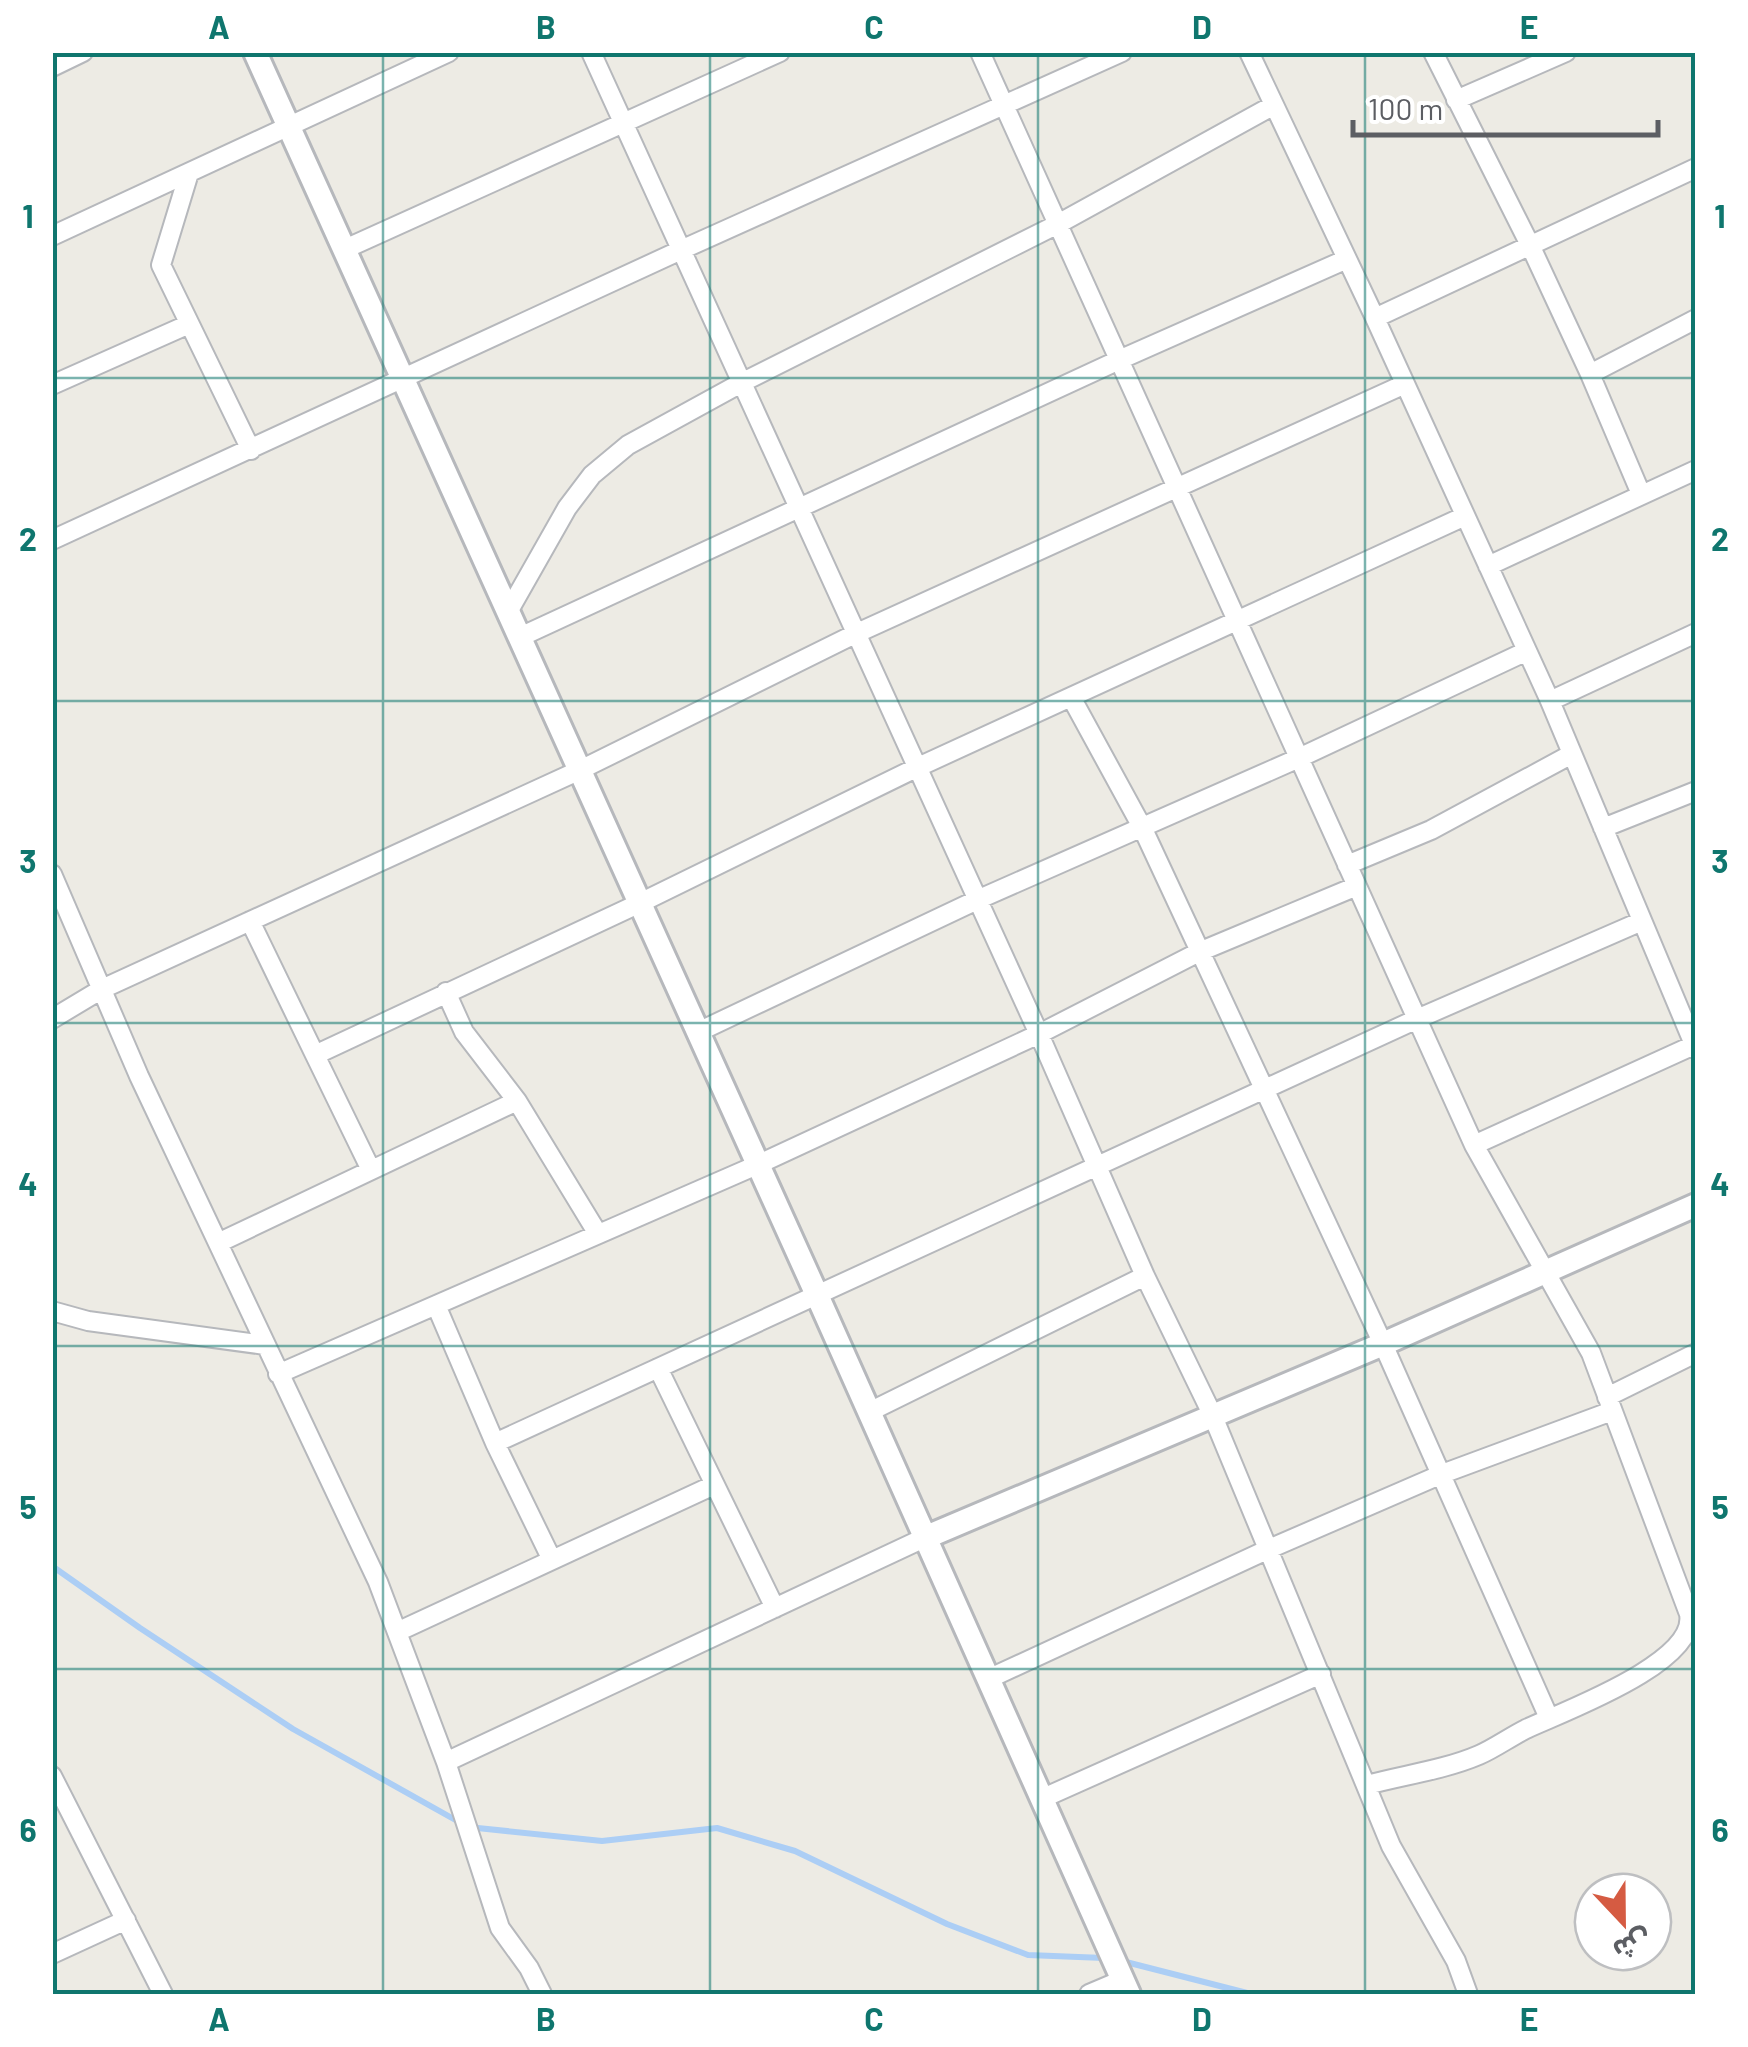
<svg xmlns="http://www.w3.org/2000/svg" width="1748" height="2047" viewBox="0 0 1748 2047" font-family="Barlow,'Noto Sans Arabic',sans-serif">
<rect width="100%" height="100%" fill="#edebe4"/>
<g fill="none" stroke-linecap="round" stroke-linejoin="round">
<path stroke="#accef5" stroke-width="6" d="M52,1566L140,1628L293,1729L468,1827L602,1841L717,1828L795,1851L947,1924L1028,1955L1104,1958
M1122,1961L1251,1994
M1691,1994L1696,1990"/>
<defs>
<path id="minor" d="M591,52L1039,1034L1145,1276L1212,1414L1391,1846L1456,1961L1468,1994
M980,52L1474,1145L1591,1353L1689,1614C1698,1663 1562,1712 1526,1729C1510,1737 1495,1748 1479,1755C1444,1770 1403,1775 1367,1785
M1249,52L1375,318L1550,701L1696,1049
M1433,52L1530,245L1590,374L1641,494
M52,67L83,52
M1456,100L1566,52
M189,173L161,265L251,450
M52,236L449,52
M345,249L780,52
M1375,318L1696,168
M1590,374L1696,319
M52,385L187,325
M52,540L681,250L1122,52
M1488,566L1696,470
M508,612L567,508L592,475L628,445L741,383L1058,224L1274,105
M520,637L1119,360L1347,259
M1071,697L1142,827L1383,1344L1549,1718
M1550,701L1696,633
M1603,828L1696,791
M1347,865L1431,830L1572,754
M52,874L139,1076L378,1582L446,1762L500,1928L529,1968L542,1994
M250,921L315,1055L640,903L916,768L1465,516
M446,992L464,1032L517,1101L598,1234
M52,1019L102,989L580,770L855,634L1405,384
M698,1032L977,900L1299,758L1527,651
M315,1055L371,1170
M1474,1145L1694,1045
M218,1243L517,1101
M436,1305L495,1443L552,1560
M52,1311L88,1321L265,1345
M658,1368L775,1608
M278,1374L757,1165L1039,1034L1199,952L1357,886
M1607,1397L1696,1353
M869,1412L1145,1276
M495,1443L1417,1019L1642,921
M397,1632L714,1485
M988,1679L1269,1549L1442,1474L1612,1411
M446,1762L924,1538
M52,1776L163,1994
M1041,1799L1321,1674
M52,1954L126,1920
M1089,1994L1122,1980"/>
<path id="tertiary" d="M255,52L817,1295L1129,1994
M924,1538L1383,1344L1696,1205"/>
</defs>
<use href="#minor" stroke="#b6b8bc" stroke-width="22"/>
<use href="#tertiary" stroke="#b6b8bc" stroke-width="28"/>
<use href="#minor" stroke="#fff" stroke-width="18"/>
<use href="#tertiary" stroke="#fff" stroke-width="22"/>
</g>
<path fill="none" stroke="#0f766e" stroke-width="2.5" stroke-opacity="0.55" d="M383,52V1994M710,52V1994M1038,52V1994M1365,52V1994M52,378H1696M52,701H1696M52,1023H1696M52,1346H1696M52,1669H1696"/>
<rect width="1748" height="2047" fill="none" stroke="#ffffff" stroke-width="110"/>
<g transform="translate(1623 1922) rotate(158)"><circle r="48" fill="#ffffff" stroke="#bebfc1" stroke-width="2.5"/>
<path d="M0-8L18 38L0 25L-18 38Z" fill="#d55b42"/>
<text y="-15" font-size="28" font-weight="bold" text-anchor="middle" fill="#5c5e63">ش</text>
</g>
<path d="M1353 120v15h305v-15" fill="none" stroke="#5c5e63" stroke-width="5"/>
<text x="1368" y="120" font-size="30" fill="#5c5e63" stroke="#ffffff" stroke-width="8" paint-order="stroke">100 m</text>
<rect x="55" y="55" width="1638" height="1937" fill="none" stroke="#0f766e" stroke-width="4"/>
<g font-size="32" text-anchor="middle" font-weight="bold" fill="#0f766e">
<text x="219" y="39">A</text>
<text x="546" y="39">B</text>
<text x="874" y="39">C</text>
<text x="1202" y="39">D</text>
<text x="1529" y="39">E</text>
<text x="28" y="228">1</text>
<text x="1720" y="228">1</text>
<text x="28" y="551">2</text>
<text x="1720" y="551">2</text>
<text x="28" y="873">3</text>
<text x="1720" y="873">3</text>
<text x="28" y="1196">4</text>
<text x="1720" y="1196">4</text>
<text x="28" y="1519">5</text>
<text x="1720" y="1519">5</text>
<text x="28" y="1842">6</text>
<text x="1720" y="1842">6</text>
<text x="219" y="2031">A</text>
<text x="546" y="2031">B</text>
<text x="874" y="2031">C</text>
<text x="1202" y="2031">D</text>
<text x="1529" y="2031">E</text>
</g>
</svg>
